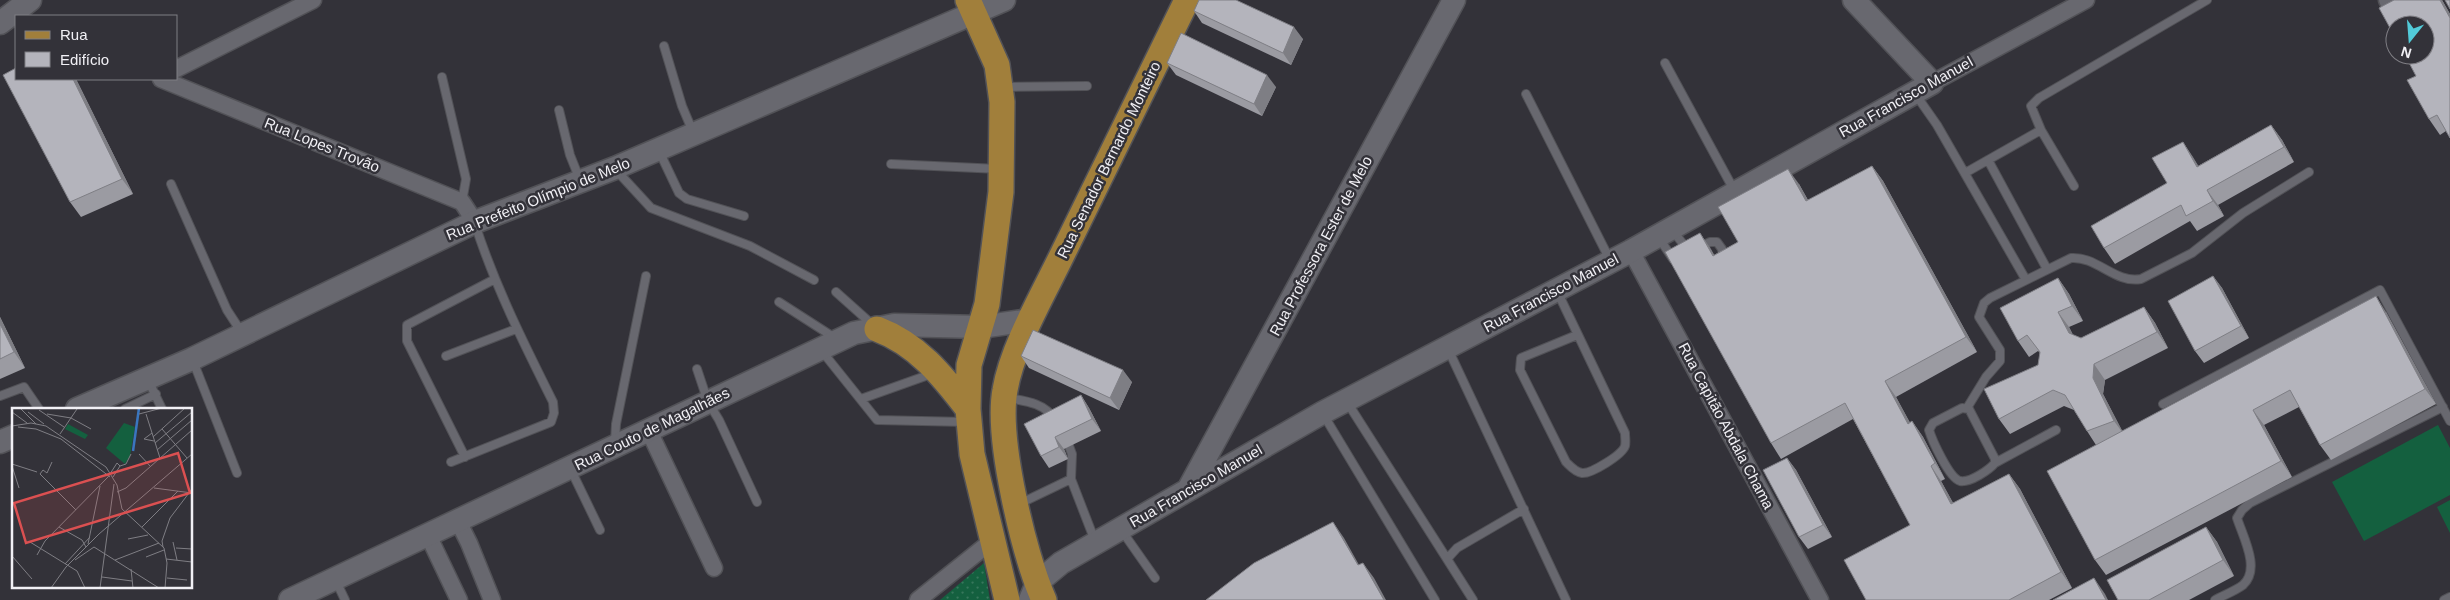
<svg xmlns="http://www.w3.org/2000/svg" width="2450" height="600" viewBox="0 0 2450 600" font-family="Arial,sans-serif">
<defs>
<pattern id="park-dots" width="8" height="8" patternUnits="userSpaceOnUse" patternTransform="scale(1.25)"><rect width="8" height="8" fill="#14603f"/><path d="M2 2h.1M6 6h.1" fill="none" stroke="#37775b" stroke-width="1.8" stroke-linecap="round"/></pattern>
</defs>
<rect width="100%" height="100%" fill="#333239"/>
<path fill="#14603f" d="M2438,425L2450,448V495L2364,541L2332,482Z
M2450,500V533L2437,507Z"/>
<path fill="url(#park-dots)" d="M984,563L990,600H940Z"/>
<g fill="none" stroke-linecap="round" stroke-linejoin="round">
<defs>
<path id="lane" d="M664,46L682,106L693,132
M1665,63L1734,190
M442,77L466,179L462,202
M1002,87L1087,86
M1526,94L1610,260
M1916,95L1937,125L2026,280
M559,110L570,155L580,180
M659,151L679,193L687,199L744,216
M1988,160L2047,269
M891,164L999,169
M616,170L651,208L750,246L814,280
M1965,173L2041,130
M171,184L227,310L242,333
M2074,186L2041,130L2031,106L2039,98L2207,0
M1672,230L1688,250
M1659,238L1673,259
M1698,248L1710,242H1717L1722,249L1723,258
M1557,291L1625,433C1625,437 1626,442 1625,446C1622,455 1591,474 1582,473C1575,472 1570,466 1566,462L1520,370L1521,358L1577,335
M836,292L874,326
M779,302L835,338
M1448,349L1566,600
M821,350L877,420L966,422
M446,356L516,329
M193,361L237,473
M697,369L708,402L719,420L757,502
M148,380L162,409
M0,396L24,387L39,409
M1008,398C1026,401 1045,403 1055,420
M861,399L934,373
M1347,402L1447,559
M2163,404L2380,290L2450,421
M1962,408L1969,409L1995,459V463C1989,470 1970,483 1960,481C1949,478 1932,440 1929,430L1933,423Z
M1967,408L1986,377L2000,361V350L1979,317L1984,303L1990,298L2071,258C2097,256 2115,284 2141,279L2192,253L2243,213L2309,172
M125,409L156,394
M1323,414L1435,600
M615,442L616,424L646,276
M465,457L407,341V325L495,279
M451,462L551,422L554,413L553,402C524,344 495,286 475,224
M1995,463L2056,430
M571,470L600,530
M1071,479L1095,541
M1019,504L1071,479L1072,454L1069,446
M1122,531L1155,578
M336,581L345,600
M1473,600L1447,559L1457,548L1524,509
M2215,600C2224,595 2235,591 2243,585C2261,569 2243,537 2237,518L2242,510L2250,503L2443,407
M2444,600L2450,597"/>
<path id="street" d="M2387,0L2388,2
M176,69L313,0
M161,79L462,202L475,222
M1932,83L2086,0
M1631,251L1820,600
M649,431L714,568
M458,521L469,543L492,600
M428,535L459,600
M918,600L993,540"/>
<path id="secondary" d="M0,23L30,0
M77,409L192,359L475,222L615,168L1004,0
M0,442L14,436
M1188,490L1454,0
M290,600L854,333L894,325L981,327L1030,320
M1030,600L1037,583L1061,563L1322,413L1631,251L1932,83L1854,0"/>
<path id="primary" d="M968,0L997,65L1002,102L1001,192L987,304L969,365L968,409L972,454L1007,600
M877,329C917,344 942,375 968,409
M1044,600C1024,555 996,438 1005,390C1012,347 1045,291 1064,251C1105,168 1146,84 1187,0"/>
</defs>
<use href="#lane" stroke="#525257" stroke-width="10"/>
<use href="#street" stroke="#525257" stroke-width="19"/>
<use href="#secondary" stroke="#525257" stroke-width="25"/>
<use href="#primary" stroke="#525257" stroke-width="28"/>
<use href="#lane" stroke="#68686f" stroke-width="8"/>
<use href="#street" stroke="#68686f" stroke-width="16"/>
<use href="#secondary" stroke="#68686f" stroke-width="22"/>
<use href="#primary" stroke="#a17f3b" stroke-width="25"/>
</g>
<path fill="#9b9ba2" d="M2394,0H2442L2450,14V138L2446,131L2440,135L2429,119Z
M1194,11L1303,39L1291,65L1202,23Z
M1167,63L1276,87L1262,116L1176,75Z
M76,79L133,194L81,217L70,202Z
M2271,125L2282,140L2294,162L2218,205L2224,216L2197,231L2190,221L2115,264L2104,248L2167,183L2183,142L2198,166Z
M1872,166L1883,181L1977,352L1896,397L1910,423L1912,421L1923,437L1945,479L1941,481L1953,503L2009,474L2020,489L2072,588L2049,600H1866L1910,525L1853,419L1781,459L1771,443L1700,233L1714,255L1738,242L1799,184L1808,200Z
M2213,276L2222,288L2249,338L2204,363L2195,351Z
M2058,278L2069,294L2083,321L2069,327L2073,335L2081,338L2144,307L2155,323L2168,348L2105,380L2103,394L2122,431L2386,312L2436,404L2331,460L2320,445L2299,407L2264,425L2292,477L2106,575L2095,560L2096,445L2087,431L2074,410L2064,406L2010,434L1999,419L2038,365L2040,353L2038,351L2029,357L2018,341Z
M0,317L25,368L0,379Z
M1021,356L1132,382L1119,410L1029,368Z
M1081,395L1089,408L1101,431L1064,449L1068,459L1049,468L1041,456Z
M1787,458L1796,470L1832,537L1808,549L1799,537Z
M2206,527L2217,542L2234,576L2189,600H2118Z"/>
<path fill="#7e7e84" d="M2440,0H2442L2450,14V18Z
M1294,27L1303,39L1291,65L1283,53Z
M1267,75L1276,87L1262,116L1254,104Z
M73,79H76L133,194L122,179Z
M2271,125L2282,140L2294,162L2284,147Z
M2183,142L2193,157L2208,182L2197,167Z
M1872,166L1883,181L1977,352L1966,337Z
M1788,169L1799,184L1817,217L1806,201Z
M2207,190L2218,205L2224,216L2213,201Z
M1700,233L1711,249L1723,271L1713,256Z
M2213,276L2222,288L2249,338L2241,326Z
M2058,278L2069,294L2083,321L2072,306Z
M2376,296L2386,312L2436,404L2425,389Z
M2144,307L2155,323L2168,348L2157,332Z
M2058,312L2069,327L2080,349L2069,333Z
M0,317L25,368L14,352L0,324Z
M2094,364L2105,380L2103,394L2125,436L2114,421L2093,378Z
M1123,370L1132,382L1119,410L1110,398Z
M1885,381L1896,397L1919,439L1908,424Z
M1081,395L1089,408L1101,431L1092,419Z
M2253,410L2264,425L2292,477L2281,461Z
M1912,421L1923,437L1945,479L1935,463Z
M1055,437L1064,449L1068,459L1059,447Z
M1787,458L1796,470L1832,537L1823,525Z
M1931,466L1941,481L1962,519L1951,504Z
M2009,474L2020,489L2072,588L2061,572Z
M1333,522L1344,538L1368,581L1358,565Z
M2206,527L2217,542L2234,576L2223,560Z
M1363,563L1374,578L1386,600H1384Z
M2094,578L2105,594L2108,600H2106Z"/>
<path fill="#b4b4bc" stroke="#7e7e84" d="M1199,0H1236L1294,27L1283,53L1194,11Z
M2394,0H2440L2450,18V138L2437,115L2429,119L2407,80L2416,76L2405,55H2425V25H2395V37L2379,8Z
M2445,0H2450V9Z
M1181,33L1267,75L1254,104L1167,63Z
M16,68V79H73L122,179L70,202L3,75Z
M2271,125L2284,147L2207,190L2213,201L2186,216L2181,205L2104,248L2091,226L2167,183L2152,158L2183,142L2197,167Z
M1872,166L1966,337L1885,381L1908,424L1912,421L1935,463L1931,466L1951,504L2009,474L2061,572L2009,600H1866L1844,560L1910,525L1845,403L1771,443L1665,252L1700,233L1713,256L1738,242L1718,207L1788,169L1806,201Z
M2213,276L2241,326L2195,351L2168,301Z
M2058,278L2072,306L2058,312L2069,333L2081,338L2144,307L2157,332L2094,364L2093,378L2114,421L2087,431L2065,395L2053,390L1999,419L1984,389L2038,365L2040,352L2027,335L2018,341L2000,308Z
M2376,296L2425,389L2320,445L2290,390L2253,410L2281,461L2095,560L2047,471Z
M0,324L14,352L0,359Z
M1033,330L1123,370L1110,398L1021,356Z
M1081,395L1092,419L1055,437L1059,447L1041,456L1024,424Z
M1787,458L1823,525L1799,537L1763,470Z
M1333,522L1358,565L1363,563L1384,600H1206L1254,563Z
M2206,527L2223,560L2149,600H2118L2107,580Z
M2094,578L2106,600H2053Z"/>
<g text-anchor="middle" stroke-width="5" stroke-linejoin="round" paint-order="stroke">
<g font-size="15" fill="#f1f0f5" stroke="#333239">
<text transform="translate(1906 97) rotate(-29)" y="5">Rua Francisco Manuel</text>
<text transform="translate(322 145) rotate(22)" y="5">Rua Lopes Trovão</text>
<text transform="translate(1109 160) rotate(-64)" y="5">Rua Senador Bernardo Monteiro</text>
<text transform="translate(538 199) rotate(-22)" y="5">Rua Prefeito Olímpio de Melo</text>
<text transform="translate(1321 246) rotate(-62)" y="5">Rua Professora Ester de Melo</text>
<text transform="translate(1551 293) rotate(-28)" y="5">Rua Francisco Manuel</text>
<text transform="translate(1726 426) rotate(62)" y="5">Rua Capitão Abdala Chama</text>
<text transform="translate(652 429) rotate(-26)" y="5">Rua Couto de Magalhães</text>
<text transform="translate(1196 486) rotate(-30)" y="5">Rua Francisco Manuel</text>
</g>
</g>
<g transform="translate(12 408)">
<rect width="180" height="180" fill="#333239"/>
<path d="M112,15L123,19L118,48L113,56L94,40Z" fill="#14603f"/>
<path d="M56,16L76,27L73,31L53,21Z" fill="#14603f"/>
<path fill="none" stroke="#3a76bf" stroke-width="2.5" d="M121,43L127,0"/>
<path fill="none" stroke="#7f7e84" stroke-width="1" d="M8,0L24,16M27,2L52,19M0,4L15,15M16,4L32,16M35,6L59,10L79,21M127,6L150,0M134,6L148,50M0,18L19,15L34,18L94,59L105,77L110,101L152,140L155,155L153,180M6,19L24,21L49,31L98,69M150,21L175,50M140,25L132,31L142,33M48,26L65,1M141,29L173,0M143,35L180,4M145,42L180,12M127,46L138,58M40,54L35,65L31,62L28,66L64,102M0,56L25,64M0,58L7,80M108,58L114,56L119,46M142,80L180,85M105,84L114,80L180,22M47,119L70,132L74,139M130,119L166,83M116,131L136,127M18,134L65,163L73,180M161,134L165,152M76,136L88,78M82,139L147,180M151,139L150,133L158,110L180,81M164,140L180,141M25,147L33,133L96,69L105,55L108,58L101,69M0,148L20,171M134,149L152,142M154,151L180,154M63,152L82,139M103,152L147,135M53,156L78,129M119,161L121,180M90,169L120,173M155,170L175,172M39,180L54,159L87,126L180,46M88,180L102,76"/>
<path fill="#db5051" fill-opacity="0.15" stroke="#db5051" stroke-width="2.5" d="M166,45L178,85L14,135L2,95Z"/>
<rect width="180" height="180" fill="none" stroke="#f1f0f5" stroke-width="2.5"/>
</g>
<rect x="15" y="15" width="162" height="65" fill="#333239" stroke="#7f7e84"/>
<rect x="25" y="31" width="25" height="8" fill="#a17f3b" stroke="#7f7e84"/>
<text x="60" y="40" font-size="15" fill="#f1f0f5">Rua</text>
<rect x="25" y="52" width="25" height="15" fill="#b4b4bc" stroke="#7f7e84"/>
<text x="60" y="65" font-size="15" fill="#f1f0f5">Edifício</text>
<g transform="translate(2410 40) rotate(197)"><circle r="24" fill="#333239" stroke="#7f7e84"/>
<path d="M0-4L9 19L0 12L-9 19Z" fill="#52cbd9"/>
<text y="-8" font-size="14" font-weight="bold" text-anchor="middle" fill="#f1f0f5">N</text>
</g>
</svg>
